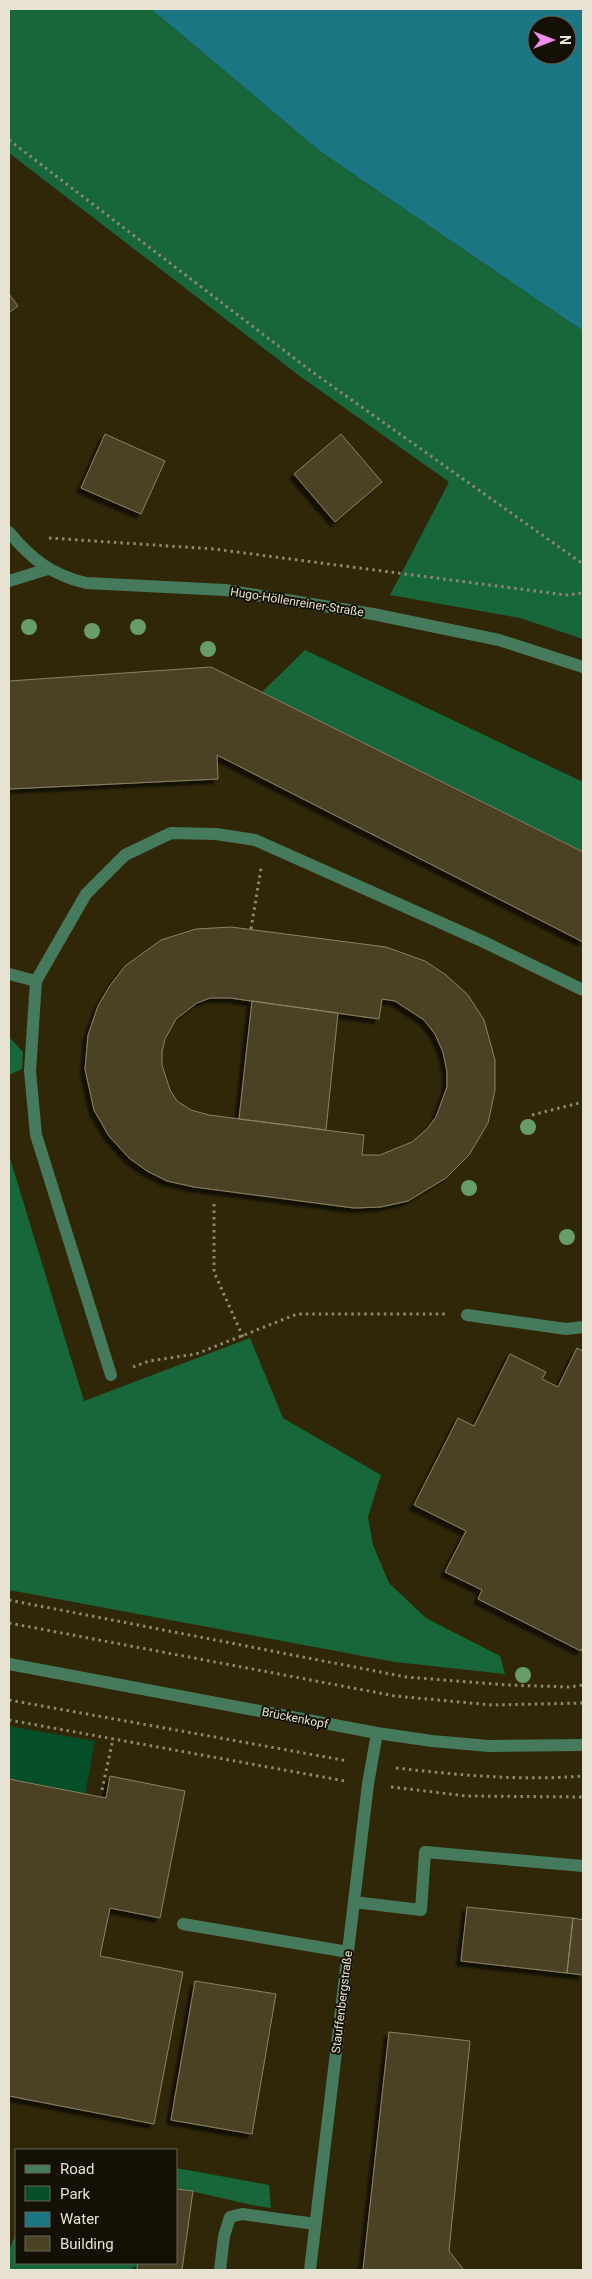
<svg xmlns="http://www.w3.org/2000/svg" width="592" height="2279" viewBox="0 0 592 2279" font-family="Roboto,sans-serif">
<defs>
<filter id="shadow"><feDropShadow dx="-4.5" dy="4.5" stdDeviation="1" flood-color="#0009"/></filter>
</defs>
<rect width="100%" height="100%" fill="#2f2708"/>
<path fill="#044e28" d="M9,1726L95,1741L85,1794L9,1779Z"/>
<path fill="#17673a" d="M9,9H151L321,152L583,331V639L520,618L390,595L449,482L301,377L9,153Z
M305,650L583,782V852L262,692Z
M9,1037L23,1052L22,1069L9,1075Z
M9,1155L84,1401L250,1338L283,1418L381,1475L368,1517L373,1545L389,1583L426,1618L500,1656L505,1674L395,1662L9,1590Z
M176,2168L269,2185L271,2208C239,2204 208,2193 176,2189Z
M16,2233V2263H138L137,2270H9V2250Z"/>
<path fill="#1b7684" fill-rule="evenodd" d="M151,9H583V331L321,152ZM537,25H567V55H537Z"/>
<path fill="#4b4325" stroke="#8a8261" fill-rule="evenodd" filter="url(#shadow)" d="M9,294L18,306L9,313Z
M105,434L165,461L141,514L81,488Z
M341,434L382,482L335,522L294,474Z
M211,667L583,852V942L217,755L218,779L9,789V681Z
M231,927L386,947L425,961L446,975L468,995L484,1020L495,1060V1090L488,1123L469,1155L446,1178L408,1201L381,1207L354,1208L194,1187L167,1181L147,1171L129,1158L109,1136L94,1110L85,1069L88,1035L98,1006L109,987L125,966L161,940L196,929ZM210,998H230L379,1019L382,999L395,1001L424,1020L435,1034L443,1052L447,1072V1087L436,1117L427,1129L412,1142L380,1155H362L364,1135L209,1115L191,1110L177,1101L170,1090L162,1065V1052L165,1039L176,1019L197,1003Z
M252,1001L338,1013L326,1130L239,1119Z
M577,1348L583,1351V1646L581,1651L478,1599L482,1590L445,1572L466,1531L414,1505L458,1418L474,1426L510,1354L546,1372L542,1379L558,1387Z
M110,1776L185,1791L160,1918L110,1908L100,1956L183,1972L154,2124L9,2096V1779L106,1798Z
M467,1907L573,1918L567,1973L461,1961Z
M573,1918L583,1920V1975L567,1973Z
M195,1981L276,1994L252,2134L171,2120Z
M389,2032L470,2041L449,2251L464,2270H363Z
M176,2189L193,2191L182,2270H137L138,2263H176Z"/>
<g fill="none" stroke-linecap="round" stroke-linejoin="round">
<path stroke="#8e8870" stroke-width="3" stroke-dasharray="2.5 4" stroke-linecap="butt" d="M9,140L311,371L583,564
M49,538L214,549L566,595L583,593
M251,929L261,868
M532,1115L583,1102
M214,1204V1272L243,1337
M133,1367L149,1361L196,1354L297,1314H445
M9,1600L406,1677L508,1685L569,1687L583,1685
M9,1623L395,1696L492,1705L583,1703
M9,1700L348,1761
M9,1720L345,1781
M396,1768C458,1775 520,1781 583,1776
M391,1787L467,1796L583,1797
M102,1790L113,1739"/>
<path stroke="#467a5c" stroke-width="12" d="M9,532C31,559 52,575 86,583L225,590L373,614L499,640L583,667
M9,581L48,569
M9,974L36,981L86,894L125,855L171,833L216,834L255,840L484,942L583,990
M36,981L30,1071L36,1135L111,1375
M467,1315L566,1329L583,1327
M9,1664L377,1733L432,1741L489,1746L583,1745
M354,1902L421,1910L425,1852L583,1866
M183,1924L348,1952
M220,2270L224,2236L230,2217L242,2214L315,2224
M310,2270L368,1784L377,1733"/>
</g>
<g fill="#689c69">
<circle cx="29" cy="627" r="8"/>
<circle cx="138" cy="627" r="8"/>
<circle cx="92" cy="631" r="8"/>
<circle cx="208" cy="649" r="8"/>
<circle cx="528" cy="1127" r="8"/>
<circle cx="469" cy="1188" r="8"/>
<circle cx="567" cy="1237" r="8"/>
<circle cx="523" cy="1675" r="8"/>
</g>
<g text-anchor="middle" stroke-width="4" stroke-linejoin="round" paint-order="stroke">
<g font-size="12" fill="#e7e2d1" stroke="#141005">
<text transform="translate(297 602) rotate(9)" y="4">Hugo-Höllenreiner-Straße</text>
<text transform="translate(295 1718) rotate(11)" y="4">Brückenkopf</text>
<text transform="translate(342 2002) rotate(-83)" y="4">Stauffenbergstraße</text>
</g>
</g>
<rect width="592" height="2279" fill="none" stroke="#e7e2d1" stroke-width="20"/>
<rect x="15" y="2149" width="162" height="115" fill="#141005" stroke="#686457"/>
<rect x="25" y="2165" width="25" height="8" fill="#467a5c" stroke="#686457"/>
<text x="60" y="2174" font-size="15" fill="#e7e2d1">Road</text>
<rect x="25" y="2186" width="25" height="15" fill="#044e28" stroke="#686457"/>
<text x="60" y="2199" font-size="15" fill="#e7e2d1">Park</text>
<rect x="25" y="2212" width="25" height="15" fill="#1b7684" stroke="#686457"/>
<text x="60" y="2224" font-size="15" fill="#e7e2d1">Water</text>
<rect x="25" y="2236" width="25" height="15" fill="#4b4325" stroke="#686457"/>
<text x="60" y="2249" font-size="15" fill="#e7e2d1">Building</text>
<g transform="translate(552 40) rotate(90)"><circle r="24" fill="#141005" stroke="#686457"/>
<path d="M0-4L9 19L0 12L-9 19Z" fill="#f38af2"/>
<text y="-8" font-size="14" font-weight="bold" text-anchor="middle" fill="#e7e2d1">N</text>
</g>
</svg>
